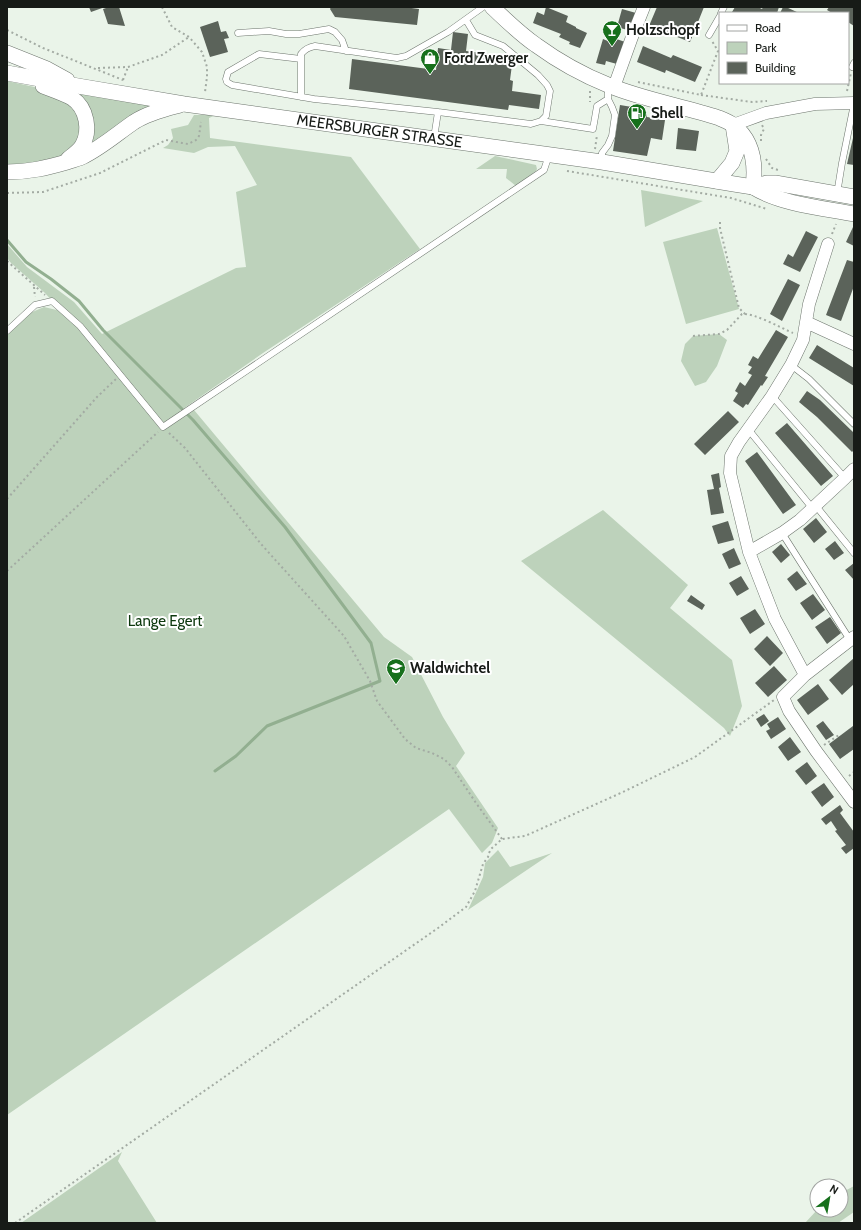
<svg xmlns="http://www.w3.org/2000/svg" width="861" height="1230" viewBox="0 0 861 1230" font-family="Cabin,sans-serif">
<rect width="100%" height="100%" fill="#eaf4e9"/>
<path fill="#bdd2bb" d="M7,81L39,88L75,108L81,118L80,140L67,157L7,169Z
M70,91L159,106L87,150Z
M194,115H216L209,118L210,138L351,157L420,249L263,353L180,411L194,410L384,637L412,657L443,717L465,753L456,766L498,828L492,843L482,853L449,809L7,1115V334L30,313L44,307L61,311L45,293L11,263L7,258V244L27,267L74,302L102,334L236,268L246,267L236,192L257,185L235,146L208,147L194,153L163,148L168,145L173,138L171,129L188,125Z
M495,156L536,165L537,169L536,171L516,186L506,178L507,169H476Z
M641,190L703,201L645,227Z
M717,228L739,309L686,324L663,242Z
M719,334L727,340L717,366L706,382L695,386L681,361L685,344L693,336Z
M603,510L688,585L670,608L732,660L742,706L730,736L724,728L521,561Z
M498,850L510,867L552,853L468,910L483,877L485,863Z
M122,1152L118,1161L157,1223H21Z
M854,1186V1212L838,1223H805L817,1210H841V1193Z"/>
<g fill="none" stroke-linecap="round" stroke-linejoin="round">
<path stroke="#92af90" stroke-width="3" d="M7,240L26,262L51,279L79,301L103,330L193,420L285,527L371,643L380,681L267,726L236,756L215,771"/>
</g>
<path fill="#5b635a" d="M89,7H105L91,12Z
M109,7H119L125,26L108,24L103,9Z
M331,7H404L419,9L417,25L335,17L330,9Z
M546,7L568,16L566,22L576,27V28L587,33L580,48L569,44L570,42L559,37L561,34L533,23L537,12L544,15Z
M657,7H704L690,42L649,26Z
M735,7H758L762,9L763,7H779L777,13H734L732,12Z
M783,7H786L799,13H780Z
M829,7H854V26L848,22V13H832L827,10Z
M622,9L636,13L631,31L617,27Z
M218,21L221,32L226,31L229,38L224,39L228,52L210,57L200,27Z
M453,32L468,34L466,51L513,57L510,80L513,81L512,91L541,95L539,109L509,105L508,110L349,89L352,59L436,70L438,48L451,50Z
M611,37L625,42L617,64L606,61L605,65L596,63L603,39L610,42Z
M643,46L671,58L673,55L702,67L695,82L666,70L665,73L637,62Z
M620,105L638,108L647,114V117L665,120L662,140L651,138L647,156L613,151Z
M678,128L699,131L696,151L676,149Z
M853,138H854V165L847,164Z
M853,227L854,228V246L846,242Z
M806,231L818,237L800,272L783,264L788,254L793,257Z
M847,260L854,262V286L841,321L826,315Z
M788,279L800,285L782,321L770,314Z
M776,330L788,337L765,376L768,377L762,386L761,385L748,405L746,404L743,408L733,401L738,393L735,391L740,382L745,386L752,375L748,373L752,367L748,365L753,356L758,359Z
M817,345L854,368V386L809,358Z
M807,391L820,400L854,433V450L852,452L817,417L799,402Z
M728,411L739,422L705,455L694,444Z
M787,423L833,476L821,486L775,433Z
M757,452L796,505L783,514L745,461Z
M719,473L721,487L719,488L724,513L711,515L707,490L714,489L711,475Z
M816,518L827,532L814,543L803,529Z
M728,521L734,540L718,544L712,526Z
M835,541L844,553L834,560L825,549Z
M781,544L790,555L781,563L772,552Z
M734,548L741,564L729,569L722,554Z
M854,563V580L845,570Z
M797,571L807,584L796,591L787,579Z
M741,576L749,589L737,596L729,583Z
M813,594L825,610L812,620L800,603Z
M691,595L705,605L702,610L687,601Z
M755,609L765,624L750,634L740,618Z
M830,617L841,633L827,644L815,627Z
M767,636L783,653L770,666L754,649Z
M854,658V684L842,695L829,680Z
M774,666L787,680L768,697L755,683Z
M818,684L829,699L808,715L797,700Z
M764,714L769,721L761,727L756,719Z
M778,717L786,729L771,739L766,731L770,729L767,724Z
M823,721L834,735L826,740L816,726Z
M853,726L854,728V749L840,759L829,744Z
M790,737L801,752L788,761L778,747Z
M807,762L817,776L806,785L795,771Z
M824,783L834,797L822,807L811,792Z
M840,805L843,810L840,813L854,832V848L846,854L841,848L846,845L835,831L837,830L831,821L826,825L821,819Z"/>
<g fill="none" stroke-linecap="round" stroke-linejoin="round">
<defs>
<path id="service" d="M721,13L724,7
M238,33L269,31L286,34H299L329,29L335,32L342,40L346,51
M709,35L720,16
M301,59L259,54L228,72L226,79L227,82L232,85L314,99L438,112L531,124L541,121L546,116L550,91L547,85L538,75L503,46L475,35L466,20
M852,67L854,63
M301,97V54C305,49 309,47 315,46L397,58L406,56L448,32L483,7
M541,121L593,129L597,106L608,99
M434,138L438,112
M602,162V153L608,145L612,136L615,115L612,107L608,99V86
M837,194L842,163L854,104
M7,331L35,305L52,301L80,326L163,427L544,170L549,155
M791,365L809,379L854,424
M772,396L845,478
M748,429L813,509
M816,506L854,553
M782,533L850,640"/>
<path id="minor" d="M614,87L632,37L644,7
M733,125L766,113L815,104L854,103
M806,322L854,344
M749,552L782,533L800,520L845,478L854,469
M854,637L805,675L783,697L789,711L816,751L854,802
M805,675L775,619L749,552L730,473L731,456L739,442L772,396L791,365L803,340L809,304L828,244"/>
<g id="tertiary">
<path d="M492,7C506,20 520,34 536,45C558,61 583,75 608,85C644,100 683,106 719,118C724,120 729,122 733,125C753,140 756,164 753,187"/>
<path d="M7,53L47,69L67,80"/>
<path id="s1" d="M7,73L78,86L184,104L602,162L734,184L753,187L767,183H775L854,197"/>
<path d="M43,86C51,89 65,94 72,98C87,108 91,131 82,146C78,152 73,155 68,159"/>
<path d="M7,172C29,172 46,168 67,162C72,160 79,159 84,156C102,147 118,133 134,122C148,113 165,109 180,105"/>
<path d="M717,181L732,163L737,151L733,125"/>
<path d="M753,187C780,204 822,208 854,214"/>
</g>
</defs>
<use href="#service" stroke="#6d756d" stroke-width="7"/>
<use href="#minor" stroke="#6d756d" stroke-width="13"/>
<use href="#tertiary" stroke="#6d756d" stroke-width="16"/>
<path stroke="#a3aba3" stroke-width="2" stroke-dasharray="2 3" stroke-linecap="butt" d="M162,7L172,27L189,37L202,52L207,67V77L205,92
M7,30L43,48L123,80
M98,68L128,67L162,55L189,37
M123,80L128,67
M638,82L701,95L718,51L712,41
M590,91V102
M847,91L851,73
M701,95L752,102L767,101
M761,141V135L764,129L762,125
M595,149L597,135
M766,159L772,168L778,170
M567,171L731,198L767,209
M7,193L43,192L100,173L166,140L182,143L188,144L196,140L199,136L201,122
M720,222V228L739,308L745,314
M832,234L836,224
M7,261L45,295
M34,287L35,297
M693,336L719,334L727,330L742,314C755,313 781,328 793,333
M169,433L185,448L261,544L344,636L370,681L377,701L405,739L416,748L432,753L444,759L452,767L476,803L502,839
M7,499L97,397L116,379
M7,571L158,432
M824,745L839,735
M849,776L854,772
M15,1223L438,928L466,907L475,891L483,864L488,857L489,853L491,849L502,839L525,836L623,792L695,757L774,700"/>
<use href="#service" stroke="#fff" stroke-width="6"/>
<use href="#minor" stroke="#fff" stroke-width="12"/>
<use href="#tertiary" stroke="#fff" stroke-width="15"/>
</g>
<defs>
<symbol id="bar-pin" viewBox="-11 -11 22 30"><path d="M0 17L-7.5 6A9.5 9.5 0 1 1 7.5 6Z" fill="#17701c" stroke="#fff"/><path d="M-6-5H6L.8 .8V4.5H3.5V6h-7V4.5H-.8V.8Z" fill="#fff"/></symbol>
<symbol id="shop-pin" viewBox="-11 -11 22 30"><path d="M0 17L-7.5 6A9.5 9.5 0 1 1 7.5 6Z" fill="#17701c" stroke="#fff"/><path d="M-5-2.5h2.3a2.7 3.5 0 0 1 5.4 0H5L5.5 6h-11ZM-1.5-2.5h3a1.5 2.3 0 0 0-3 0Z" fill="#fff"/></symbol>
<symbol id="fuel-pin" viewBox="-11 -11 22 30"><path d="M0 17L-7.5 6A9.5 9.5 0 1 1 7.5 6Z" fill="#17701c" stroke="#fff"/><path d="M-5.5-6h7V0h2V4h1.3V-2.5L3-4.5l.8-.8L6-3V5H2.5V1h-1V6h-7ZM-4.2-4.7v3.2H.2V-4.7Z" fill="#fff"/></symbol>
<symbol id="school-pin" viewBox="-11 -11 22 30"><path d="M0 17L-7.5 6A9.5 9.5 0 1 1 7.5 6Z" fill="#17701c" stroke="#fff"/><path d="M0-5L7-2L0 1L-7-2ZM-4 1L0 2.5L4 1V4Q0 6-4 4Z" fill="#fff"/></symbol>
</defs>
<g fill-rule="evenodd">
<use href="#bar-pin" x="601" y="19" width="22" height="30"/>
<use href="#shop-pin" x="419" y="47" width="22" height="30"/>
<use href="#fuel-pin" x="626" y="102" width="22" height="30"/>
<use href="#school-pin" x="385" y="657" width="22" height="30"/>
</g>
<g text-anchor="middle" stroke-width="4" stroke-linejoin="round" paint-order="stroke">
<g font-size="15" font-weight="bold" fill="#171b17" stroke="#fff" text-anchor="start">
<text x="626" y="35">Holzschopf</text>
<text x="444" y="63">Ford Zwerger</text>
<text x="651" y="118">Shell</text>
<text x="410" y="673">Waldwichtel</text>
</g>
<g font-size="15" fill="#171b17" stroke="#fff">
<text dy="5" stroke="none"><textPath href="#s1" startOffset="377">MEERSBURGER STRASSE</textPath></text>
</g>
<g font-size="15" fill="#0c380d" stroke="#fff">
<text x="165" y="626">Lange Egert</text>
</g>
</g>
<rect width="861" height="1230" fill="none" stroke="#171b17" stroke-width="16"/>
<rect x="719" y="12" width="130" height="72" fill="#ffffff" stroke="#a2a4a2"/>
<rect x="727" y="25" width="20" height="6" fill="#ffffff" stroke="#a2a4a2"/>
<text x="755" y="32" font-size="12" fill="#171b17">Road</text>
<rect x="727" y="42" width="20" height="12" fill="#bdd2bb" stroke="#a2a4a2"/>
<text x="755" y="52" font-size="12" fill="#171b17">Park</text>
<rect x="727" y="62" width="20" height="12" fill="#5b635a" stroke="#a2a4a2"/>
<text x="755" y="72" font-size="12" fill="#171b17">Building</text>
<g transform="translate(829 1198) rotate(31)"><circle r="19" fill="#ffffff" stroke="#a2a4a2"/>
<path d="M0-3L7 15L0 10L-7 15Z" fill="#17701c"/>
<text y="-6" font-size="11" font-weight="bold" text-anchor="middle" fill="#171b17">N</text>
</g>
</svg>
